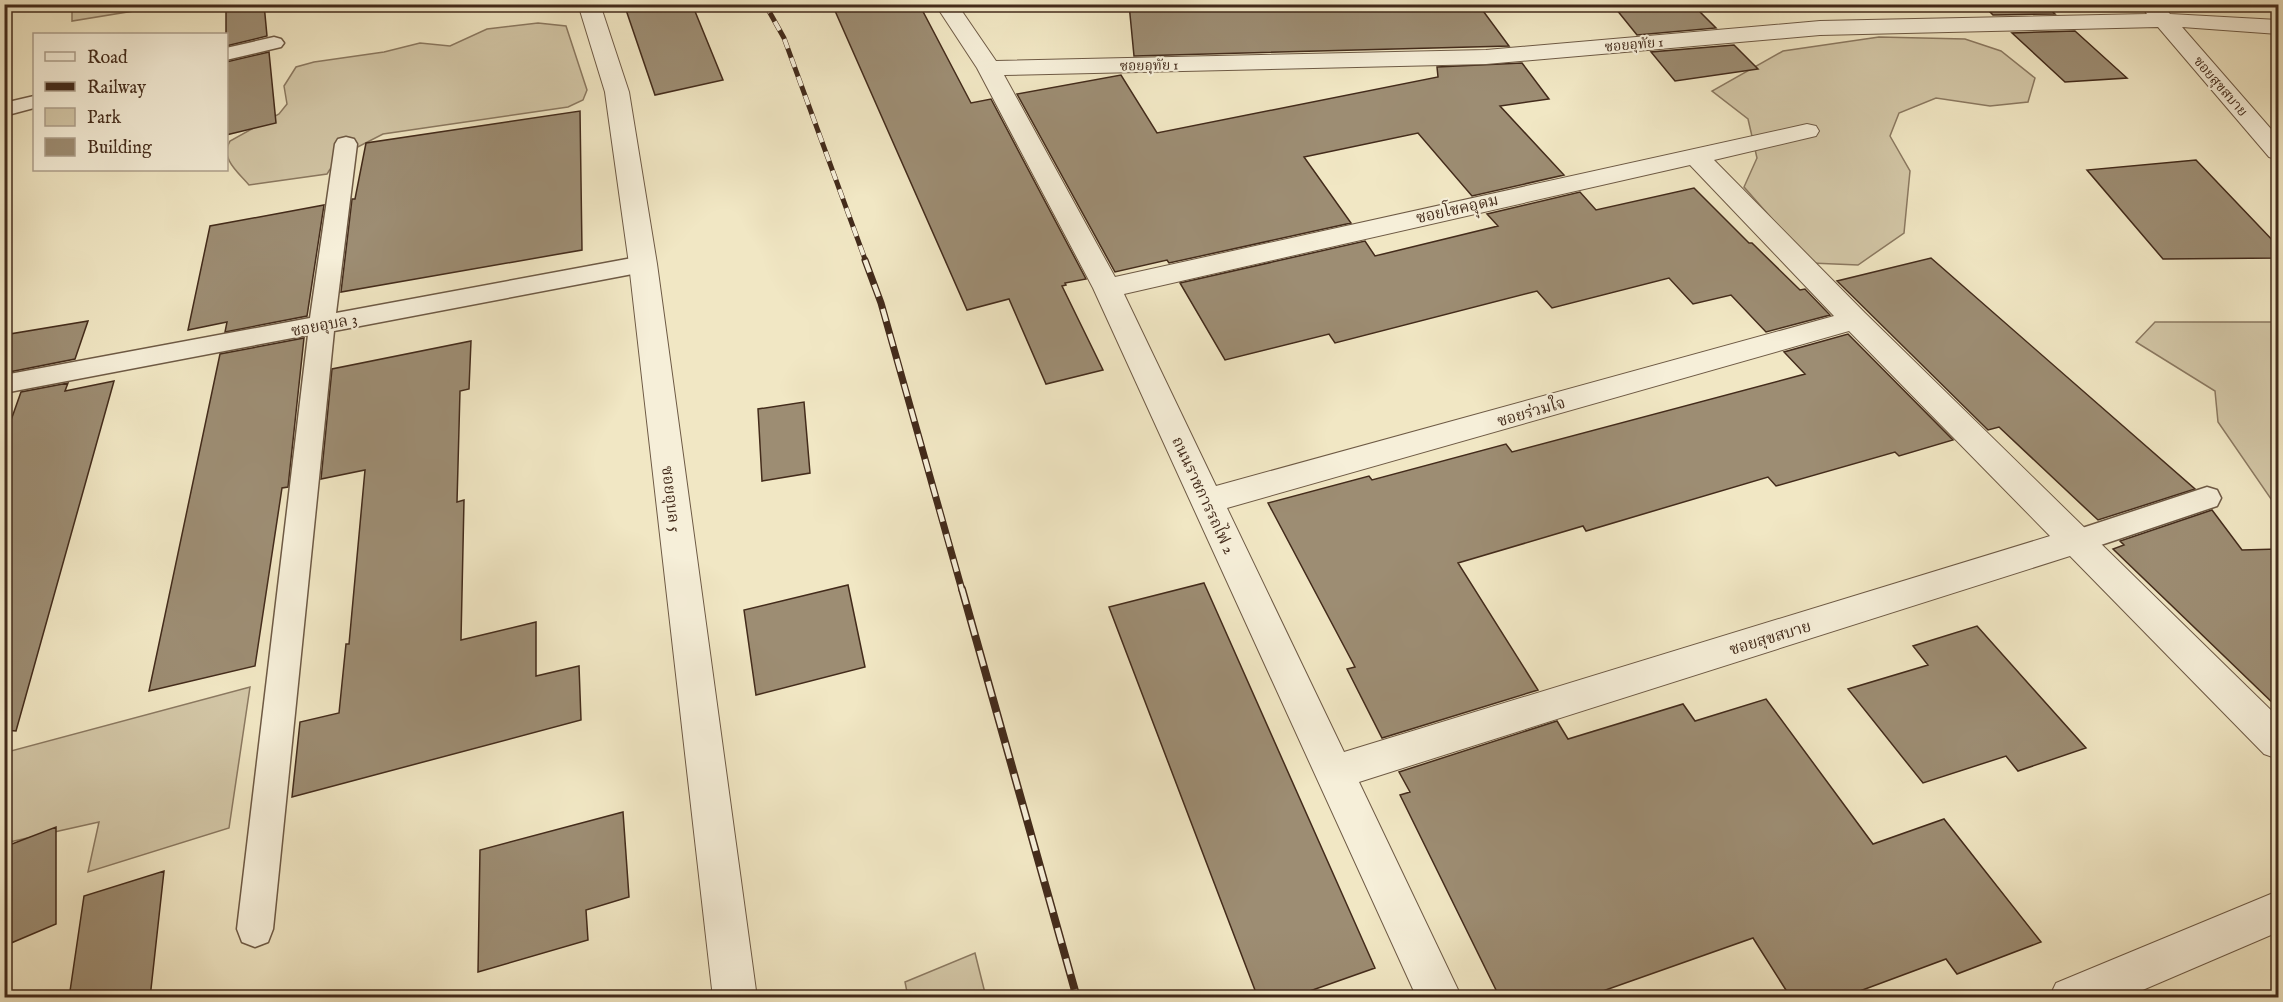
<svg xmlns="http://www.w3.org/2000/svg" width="2283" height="1002" viewBox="0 0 2283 1002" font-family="'IM FELL English','Noto Serif Thai',serif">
<rect width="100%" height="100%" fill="#f1e7c4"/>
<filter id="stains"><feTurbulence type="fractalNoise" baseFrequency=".00333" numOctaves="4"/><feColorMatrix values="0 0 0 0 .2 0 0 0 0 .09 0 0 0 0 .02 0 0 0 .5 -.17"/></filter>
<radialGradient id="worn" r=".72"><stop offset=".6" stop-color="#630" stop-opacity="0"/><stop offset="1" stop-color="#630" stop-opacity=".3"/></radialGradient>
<path fill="#d3c7a7" stroke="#8b7961" stroke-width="1.5" d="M72,4H170V5L72,21Z
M538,23L566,26L587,90L583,100L568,107L383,134L338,157L327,174L249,185C239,173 219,158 230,141L279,114L287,104L284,86L296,67L314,62L384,52L420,43L450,46L487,29Z
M1879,37L1965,39L2001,51L2035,78L2028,102L1990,106L1936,98L1899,113L1890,136L1910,171L1904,233L1858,265L1811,263L1744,187L1757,158L1748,119L1712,91L1783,51Z
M2155,322H2278V502L2271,499L2218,422L2215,391L2136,342Z
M250,687L229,828L88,872L99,822L5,843L4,779L7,752Z
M975,953L986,997H908L905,982Z"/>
<path fill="#9d8d73" stroke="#432b1b" stroke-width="1.5" d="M244,4H264L267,36L226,46V8Z
M624,4H692L723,80L655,95Z
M832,4H919L971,103L991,99L1086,279L1065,283L1066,285L1062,286L1103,370L1046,384L1009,299L967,310Z
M1129,4H1478L1509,46L1134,56Z
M1612,4H1692L1716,28L1637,35Z
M1982,4H2045L2055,14L1993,15Z
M2075,31L2127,78L2065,82L2012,33Z
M1734,45L1758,69L1675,81L1651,52Z
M269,52L276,123L226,135V62Z
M1522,63L1549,99L1500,106L1564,175L1472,196L1418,133L1304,157L1351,223L1169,263L1167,260L1115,272L1017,94L1121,75L1157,133L1438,77L1437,67Z
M580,111L582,250L341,292L352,199H355L366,143Z
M2196,160L2278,246V258L2163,259L2087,170Z
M1694,188L1749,243H1752L1800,290L1805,289L1830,315L1766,332L1731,295L1693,304L1669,278L1552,308L1537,291L1335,343L1329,334L1225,360L1180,283L1365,241L1375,256L1498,226L1487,214L1580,192L1596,210Z
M324,205L307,316L225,332L227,322L188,330L210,226Z
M1931,258L2195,489L2098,520L1999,427L1988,430L1837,281Z
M88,321L75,359L4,373V335Z
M1848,334L1953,440L1899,456L1895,452L1776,486L1768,477L1586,531L1583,526L1458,563L1538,690L1382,738L1347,669L1355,667L1268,503L1369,476L1372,480L1506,444L1512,452L1805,374L1784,352Z
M304,338L288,487L282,488L255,666L149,691L220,354Z
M471,341L469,389L460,391L457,502L464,500L461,640L536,622V676L579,666L581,720L292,797L300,722L339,713L346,644H349L365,470L321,479L332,369Z
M114,381L16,731L4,730V440L21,392L68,383L65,391Z
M804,402L810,473L762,481L758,409Z
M2212,510L2242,550L2278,549V708L2113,549L2124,545L2120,541Z
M1204,583L1375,968L1290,998H1258L1109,607Z
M848,585L865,667L756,695L744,610Z
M1977,626L2086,748L2018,771L2006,756L1923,783L1848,689L1928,665L1913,646Z
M1766,699L1873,844L1944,819L2041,942L1957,974L1946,959L1841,998H1791L1753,938L1583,998H1500L1400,795L1410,792L1399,772L1557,721L1568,739L1683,704L1695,721Z
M623,812L629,897L586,910L588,940L478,972L480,850Z
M56,827V924L4,946V847Z
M164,871L150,998H69L84,896Z"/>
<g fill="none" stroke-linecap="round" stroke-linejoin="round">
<defs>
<path id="lane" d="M274,37L281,39L284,43L281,47L226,60V48Z
M34,96V108L4,116V103Z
M346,137L354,139L357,144L336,313L643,256L652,259L655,264L652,269L643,272L334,331L273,929L268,942L255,947L242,942L237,929L308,335L4,393V375L310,318L335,144L338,139Z
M2207,487L2217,490L2221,498L2217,506L2077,553L2067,549L2062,541L2067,533Z"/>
<path id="street" d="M578,4H600L629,92L657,264L757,998H713L629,264L605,92Z
M935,4H957L996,61L1486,50L1820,21L2147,14L2144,10L2150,4L2163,5L2170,14L2278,20V34L2182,27L2278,137V160L2269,157L2158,27L1820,35L1486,64L1004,75L1115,277L1807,124L1816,126L1819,131L1816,136L1714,160L1865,313L2278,717V759L2264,754L2070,556L1359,782L1462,998H1417L1093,288L977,68ZM1690,165L1834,316L1216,486L1124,294ZM1849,331L2050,536L1344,752L1227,508Z
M2278,891V932L2124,998H2049L2056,983Z"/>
</defs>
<use href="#lane" stroke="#6e5a45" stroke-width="3"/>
<use href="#street" stroke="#6e5a45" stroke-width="2"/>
<use href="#lane" fill="#f6efd9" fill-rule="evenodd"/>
<use href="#street" fill="#f6efd9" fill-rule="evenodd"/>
<defs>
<path id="rail-far2" d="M765,4L784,38L866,262"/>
<path id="rail-far1" d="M865,260L881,303L962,590"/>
<path id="rail" d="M962,589L1077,998"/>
</defs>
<use href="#rail-far2" stroke="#432b1b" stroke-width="5"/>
<use href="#rail-far1" stroke="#432b1b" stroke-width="7"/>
<use href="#rail" stroke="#432b1b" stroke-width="8"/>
<use href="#rail-far2" stroke="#f6efd9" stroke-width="4" stroke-dasharray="10" stroke-linecap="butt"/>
<use href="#rail-far1" stroke="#f6efd9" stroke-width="4.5" stroke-dasharray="13" stroke-linecap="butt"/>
<use href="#rail" stroke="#f6efd9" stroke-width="5" stroke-dasharray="16" stroke-linecap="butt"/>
</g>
<g text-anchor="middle" stroke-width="4.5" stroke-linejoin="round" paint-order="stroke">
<g font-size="14" fill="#432b1b" stroke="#f6efd9">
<text transform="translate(1634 44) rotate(-5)" y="5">ซอยอุทัย 1</text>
<text transform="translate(1149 65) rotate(-1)" y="5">ซอยอุทัย 1</text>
<text transform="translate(2221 86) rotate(49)" y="5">ซอยสุขสบาย</text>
</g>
<g font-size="16" fill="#432b1b" stroke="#f6efd9">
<text transform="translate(1457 208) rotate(-13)" y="6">ซอยโชคอุุดม</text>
<text transform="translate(324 324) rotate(-11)" y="6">ซอยอุบล 3</text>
<text transform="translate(1531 411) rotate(-16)" y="6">ซอยร่วมใจ</text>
<text transform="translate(1204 495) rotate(65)" y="6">ถนนราชการรถไฟ 2</text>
<text transform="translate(672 499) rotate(83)" y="6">ซอยอุบล 5</text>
<text transform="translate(1770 637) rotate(-17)" y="6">ซอยสุขสบาย</text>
</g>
</g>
<rect width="2283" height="1002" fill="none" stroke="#f1e7c4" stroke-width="24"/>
<rect x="6" y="6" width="2271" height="990" fill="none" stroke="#432b1b" stroke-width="3"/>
<rect x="12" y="12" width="2259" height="978" fill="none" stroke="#432b1b" stroke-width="1.5"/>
<rect x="33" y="33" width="195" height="138" fill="#f6efd9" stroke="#aea18d" stroke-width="1.5"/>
<rect x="45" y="52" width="30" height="9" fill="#f6efd9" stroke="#aea18d" stroke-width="1.5"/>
<text x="87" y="63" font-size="18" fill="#432b1b">Road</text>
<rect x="45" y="82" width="30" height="9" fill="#432b1b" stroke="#aea18d" stroke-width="1.5"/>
<text x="87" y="93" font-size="18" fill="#432b1b">Railway</text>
<rect x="45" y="108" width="30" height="18" fill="#d3c7a7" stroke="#aea18d" stroke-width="1.5"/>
<text x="87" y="123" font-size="18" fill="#432b1b">Park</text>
<rect x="45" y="138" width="30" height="18" fill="#9d8d73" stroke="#aea18d" stroke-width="1.5"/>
<text x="87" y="153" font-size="18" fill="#432b1b">Building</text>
<rect width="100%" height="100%" filter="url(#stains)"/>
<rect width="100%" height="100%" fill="url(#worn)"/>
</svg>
